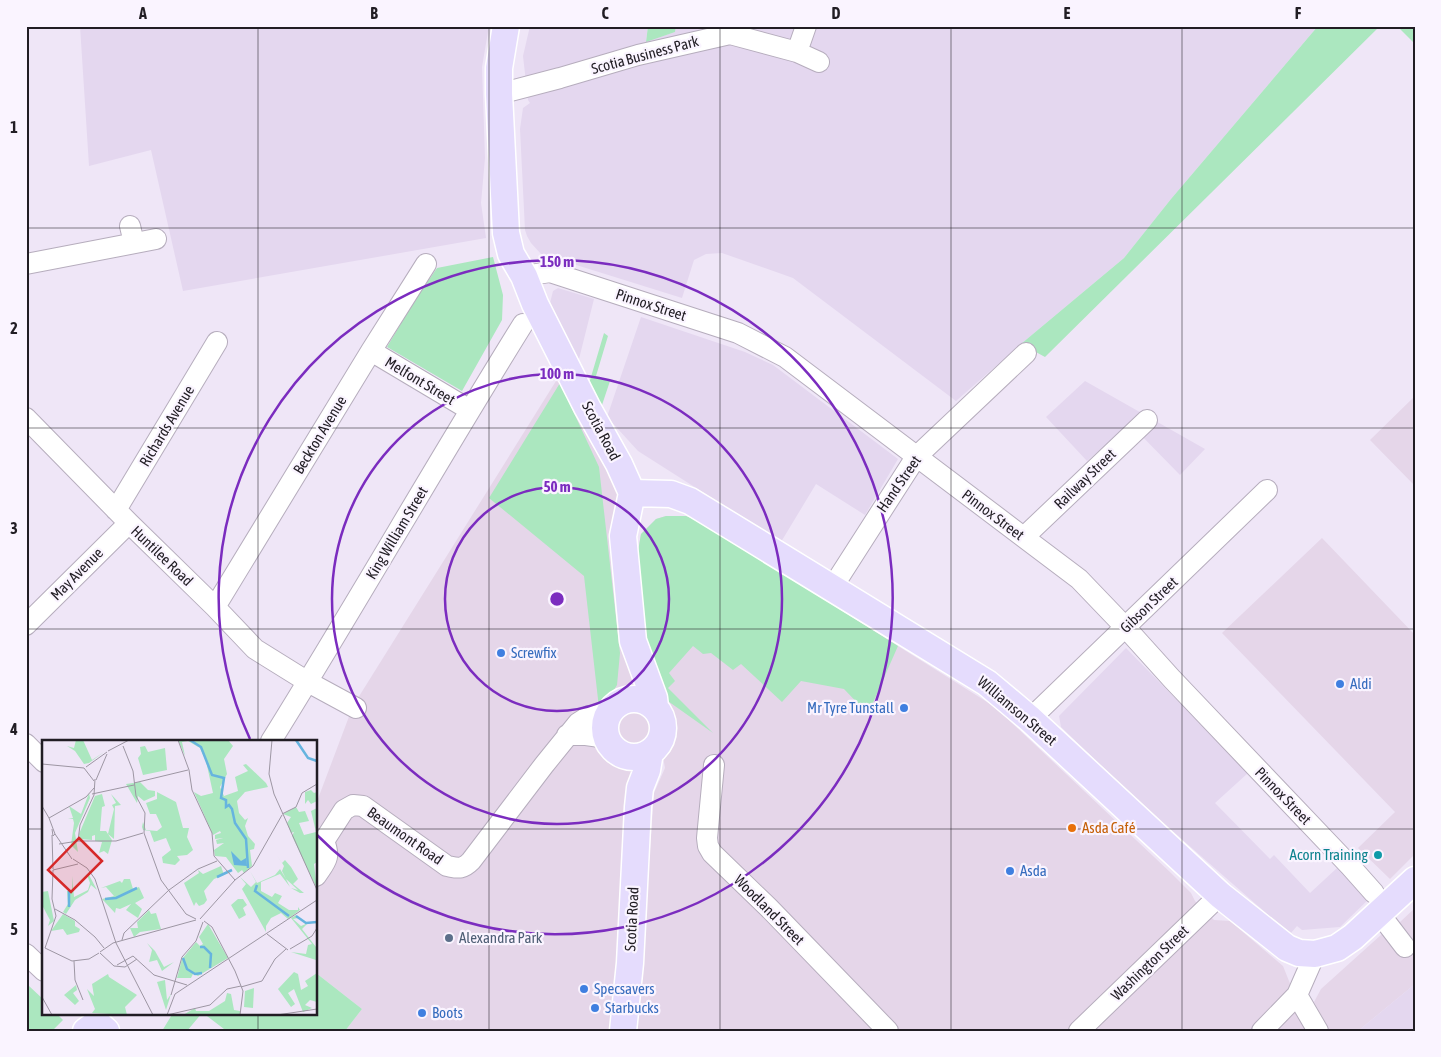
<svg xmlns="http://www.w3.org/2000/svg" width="1441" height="1057" viewBox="0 0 1441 1057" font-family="'Asap Condensed',sans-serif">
<rect width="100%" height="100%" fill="#efe6f7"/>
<path fill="#e5d6e9" d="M566,365L619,464L640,621L638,551L641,534L656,519L666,516H686L701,522L995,707L1171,873L1191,893L1195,901L1214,920L1230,921L1283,966L1309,1031H637L654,793L665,768L660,740L656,747L623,1031H345L362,1009L316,973V804L353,706Z
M1415,396V486L1370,440Z
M1322,538L1415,635V854L1390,879L1358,848L1395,812L1222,633Z
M1415,908V984L1358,1031H1330L1314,1002L1321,989L1382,934L1400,922Z"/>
<path fill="#e4d7ef" d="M80,26H489L482,67L485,158L481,203L486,238L183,291L151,150L89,166Z
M530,26H648L646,41L675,32L676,26H1318L1171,199L1124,258L1021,344L956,401L793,278L722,253L706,254L694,260L682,298L541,254L531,243L527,236L525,230L520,129L523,108L530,103L528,100L523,56Z
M558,288L594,299L578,363L550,303L553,291Z
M641,317L745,352L773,365L898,459L865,515L816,484L781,542L638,451L607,417Z
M1085,381L1205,449L1180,475L1130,424L1087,461L1046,417Z
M1126,648L1248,773L1215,803L1270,859L1274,855L1310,893L1337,868L1354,882L1370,898L1340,927L1302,930L1297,926L1291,933L1273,919L1137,800L1061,727L1059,716Z
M1415,984V1031H1358Z"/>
<path fill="#abe7bf" d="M648,26H676L675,32L646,42Z
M1318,26H1380L1045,357L1021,344L1124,258L1171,199Z
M1397,26H1415V44Z
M493,257L503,295L502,320L462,391L387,347L413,303L437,268Z
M604,333L608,336L596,376L610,381L601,408L588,387Z
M560,383L599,467L620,653L617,685L609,698L599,708L584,576L489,498Z
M666,516H686L701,522L898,646L868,714L844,689L801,681L782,702L741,664L733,670L711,653L703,654L693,646L669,673L675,681L668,688L713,733L665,699L640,621L638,551L641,534L656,519Z
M316,973L362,1009L345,1031H223L224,1029L203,1013H316Z
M29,986L44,1000V1013H56L63,1020L52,1031H26V989Z
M173,1013H202L187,1031H162Z"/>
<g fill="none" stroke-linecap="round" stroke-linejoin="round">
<defs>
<path id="minor" d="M797,52L806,26
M499,94L560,78L638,55L730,34L797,52L819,62
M130,226L134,243
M26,264L156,239
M524,276L550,272L738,333L785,357L1079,579L1126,628L1172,679L1350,866L1374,893
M371,351L470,410
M26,418L129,523L215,607L255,649L308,682L356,708
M116,510L217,342
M1024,537L1147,420
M832,588L916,457L1026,353
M215,607L371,351L426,264
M26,625L129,523
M1030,719L1267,490
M567,735H586L607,738
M271,741C357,603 437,462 523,324
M26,744L44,762
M714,765L707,838L708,846L712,853L769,908L888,1031
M316,876C326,861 331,858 324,841L344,810L353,805L363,806L447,866C458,868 462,870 471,861L544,765L578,723L589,716L608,714
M1379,913L1405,947
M26,954L44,971
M1297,995L1318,1031
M1079,1031L1220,895
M1262,1031L1297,995L1315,954"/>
<path id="major" d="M506,26L499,68V94L506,233L511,254L524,276L535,304L587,407L619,464L632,493L623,536L633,641L654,698L655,707
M632,493L671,494L690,501L987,683L1030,719L1220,895L1287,948L1299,953L1315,954L1337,948L1353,937L1415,880
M605 728a29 29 0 1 1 58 0a29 29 0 1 1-58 0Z
M86,1031L97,1023L106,1031
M623,1031L630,963L638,807L640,788L647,770L650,752"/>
</defs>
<use href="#minor" stroke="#b6adbd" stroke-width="22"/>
<use href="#major" stroke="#fff" stroke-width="29"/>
<use href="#minor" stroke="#fff" stroke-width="20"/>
<use href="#major" stroke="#e5dcfd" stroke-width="26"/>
</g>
<path fill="none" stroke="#211d24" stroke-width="1" stroke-opacity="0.55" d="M258,26V741M489,26V1031M720,26V1031M951,26V1031M1182,26V1031M26,228H1415M26,428H1415M26,629H1415M26,829H44M316,829H1415M258,1013V1031"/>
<g fill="none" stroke="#7b2cbf" stroke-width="2.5">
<circle cx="557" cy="599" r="112"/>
<circle cx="557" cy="599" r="225"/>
<path d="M250 739A337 337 0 1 1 317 835"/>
</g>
<g fill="#3f7fe0" stroke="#faf4ff" stroke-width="2">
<circle cx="501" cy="653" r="5"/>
<circle cx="1340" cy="684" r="5"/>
<circle cx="904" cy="708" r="5"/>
<circle cx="1010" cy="871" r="5"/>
<circle cx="584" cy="989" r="5"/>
<circle cx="595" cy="1008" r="5"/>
<circle cx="422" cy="1013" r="5"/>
</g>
<circle fill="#e8710a" stroke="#faf4ff" stroke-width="2" cx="1072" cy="828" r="5"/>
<circle fill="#0f9aa8" stroke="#faf4ff" stroke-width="2" cx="1378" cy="855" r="5"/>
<circle fill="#5c6f8a" stroke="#faf4ff" stroke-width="2" cx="449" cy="938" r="5"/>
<g text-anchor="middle" stroke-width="4.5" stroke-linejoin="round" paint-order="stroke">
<g font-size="15" fill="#211d24" stroke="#faf4ff">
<text transform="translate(645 55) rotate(-15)" y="5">Scotia Business Park</text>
<text transform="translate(651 305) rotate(18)" y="5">Pinnox Street</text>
<text transform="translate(420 381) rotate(31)" y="5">Melfont Street</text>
<text transform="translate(167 426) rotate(-59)" y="5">Richards Avenue</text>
<text transform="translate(601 431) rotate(62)" y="5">Scotia Road</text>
<text transform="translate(320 435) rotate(-59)" y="5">Beckton Avenue</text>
<text transform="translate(1085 479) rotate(-44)" y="5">Railway Street</text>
<text transform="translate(899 484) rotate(-55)" y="5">Hand Street</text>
<text transform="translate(993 515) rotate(37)" y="5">Pinnox Street</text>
<text transform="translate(397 533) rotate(-59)" y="5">King William Street</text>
<text transform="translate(162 556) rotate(44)" y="5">Huntilee Road</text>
<text transform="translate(77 574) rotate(-45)" y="5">May Avenue</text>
<text transform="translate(1149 605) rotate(-44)" y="5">Gibson Street</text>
<text transform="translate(1017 711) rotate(40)" y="5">Williamson Street</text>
<text transform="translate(1283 796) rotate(46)" y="5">Pinnox Street</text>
<text transform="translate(405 836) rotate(35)" y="5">Beaumont Road</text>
<text transform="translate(769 910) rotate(45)" y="5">Woodland Street</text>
<text transform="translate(632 919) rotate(-87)" y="5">Scotia Road</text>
<text transform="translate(1150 963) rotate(-44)" y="5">Washington Street</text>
</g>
<g font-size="15" fill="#366cbe" stroke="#faf4ff" text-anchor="start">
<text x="511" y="658">Screwfix</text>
<text x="1350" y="689">Aldi</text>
<text x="894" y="713" text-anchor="end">Mr Tyre Tunstall</text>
<text x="1020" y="876">Asda</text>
<text x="594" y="994">Specsavers</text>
<text x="605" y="1013">Starbucks</text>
<text x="432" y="1018">Boots</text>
</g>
<g font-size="15" fill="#c56008" stroke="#faf4ff" text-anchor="start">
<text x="1082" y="833">Asda Café</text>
</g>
<g font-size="15" fill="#0d838f" stroke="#faf4ff" text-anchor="end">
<text x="1368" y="860">Acorn Training</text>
</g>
<g font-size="15" fill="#4e5e75" stroke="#faf4ff" text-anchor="start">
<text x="459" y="943">Alexandra Park</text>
</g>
</g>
<g transform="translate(42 740)">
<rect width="275" height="275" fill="#efe6f7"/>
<path d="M34,0H41L50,20L62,12L47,23L42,24L33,11L25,6L32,8ZM136,0H186L191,6L182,19L185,34L178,47L182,56L196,51L193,37L206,31L201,25L204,24L224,43L226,47L203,52L195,61L197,73L203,80L206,78L203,86L206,96L213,104L212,109L208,110L210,126L202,133L200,130L196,133L184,117L173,116L172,110L182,103L175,104L174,100L181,98L173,99V95L179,93L178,91L171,95L152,52L159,56L171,53L164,21L158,8L146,1L140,2L143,16ZM103,6L106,12L123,8L125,30L101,35L96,18L99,14L98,7ZM98,42L106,50L113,51V56L102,61L96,56L95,63L84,44ZM269,50L272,53L275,52V61L269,64L266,60L263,64V52ZM115,52L134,62L141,88H147L145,97L151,110L145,115L135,116L138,120L133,125L121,123L120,117L129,110L124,98L112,102L108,91L101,90L100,87L101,82L104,90L115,91L120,87L114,74H108L104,63L115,59ZM47,53L48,58L33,93L36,112L29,105L32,83L31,79H26L31,78L27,66L39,74ZM60,54L63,66L60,67L58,91H64L70,100L66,114L62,111L57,113L60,102L53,101V95L50,96V100L38,99L37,94L53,56ZM69,54L79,65L73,66L72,99L66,94L72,69L70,65L74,63ZM254,67L257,72L263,71L267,81L257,83L262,95L274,92L269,71L275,68V122L272,124L275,149L250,96L252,92L249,93L245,83L249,77L241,74ZM235,115L240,123L243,120L249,127L256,139L251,144L262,153H258L249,148L256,150L244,139L248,147L238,134L219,142V151L230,157L233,153L240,156L236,163L247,170H256V167L258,170L246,179L239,173L229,178L224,186V192L200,149L204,144L198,137L209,147L214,142L208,131L215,143L233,135L238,129L244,139L240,131L242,126ZM179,126L182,135L172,139L162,151L165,160L162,164L157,166L154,162L152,166L142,143L157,133L156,130L161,134ZM45,135H47L55,150L49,145L46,152L33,160L24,174L21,172L26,164L25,151H30V136L32,157L46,150L48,143ZM82,139H88L91,149L97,147L102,158L93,163L100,169L96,178L84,170L89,164L78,169L74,168L73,173L60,159L72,156L64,147L59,148L78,141L80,143ZM6,151L12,181L6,186L8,180L0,165V152ZM196,159H201L205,165L201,168L204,175L197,179L189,165ZM107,170L109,174L114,173L119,189L98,192L92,197L88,188H96L95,182ZM21,174L33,181V186L38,189L37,192L25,195L21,189L9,191ZM254,175L256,178L251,179L259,186L266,183L260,189L274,207L275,199V223L274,220L249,212L264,214L266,205L270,204L249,178ZM166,184L186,218L156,236L151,234L149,238H135L140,219L154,202L158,206L161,204L157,197ZM105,203L113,211L122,227L132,222L120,231L115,220L107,222L110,210ZM252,232L256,234L259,250L266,246L263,241L275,233V262L268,260L263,265L270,268L261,272L252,249L246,253L253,264L249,267L236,249ZM66,234L67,237L95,255L83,267L85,275L50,273L53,269L45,249L52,256L50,244ZM123,240L125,260L129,254L124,270L115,242ZM34,245L35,250L31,253L37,261L33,265L22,255ZM212,248L211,268L202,267L203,251ZM185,253L189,254L192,270L198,271V275H141L153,268L154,271H167L183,261Z" fill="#abe7bf"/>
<path d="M189,111L199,121L204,118L205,126L192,125Z" fill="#66b4df"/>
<path fill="none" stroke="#66b4df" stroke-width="2.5" d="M148,0L159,7L170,35L182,38L179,58L184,60V67L187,65L190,69L193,83L204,99L206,128M254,0L266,18L275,21M175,137L190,130M215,145L213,151L247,176M63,159L74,158L95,148M27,167V151M254,176L264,183L275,182M158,207H162L169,214L168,228M141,218L145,229L153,234L160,233"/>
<path fill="none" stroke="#9d96a3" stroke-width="1" d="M136,0L147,30L150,50L170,93L172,116L193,140M230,0L227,34L232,54L275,150M81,6L91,31L94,56L103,73L102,93L119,140L144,174L154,179M66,11L87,0M0,24L42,28M44,27L65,12M42,28L52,41M54,40L65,14M92,43L146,30M50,54L92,45M0,66L7,78L13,94L11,96L10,89M240,74L254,67L260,53L275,44M7,78L44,57L52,48M13,94L30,119M10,95L11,129M36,101H74L101,93M17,104L36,101L38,85L52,55L53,39M31,119L45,128L53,139L74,203L111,275M13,169L33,180L53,197L62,208M158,179L193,140L211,126L240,75M162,181L170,187L193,231L201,251L198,275M225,194L246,210M80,200L82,193L127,150L156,129L175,121M3,208L14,176L10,159L11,130L36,124M3,208L30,221L47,219L57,213M248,209L270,196L275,188M58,212L71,203L154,180M58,213L72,226L83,227L95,219M32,221L33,240M75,225L91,216L112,235L145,245M33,240L41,260M199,247L220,241L233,219L244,209M129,255L140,217L154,201L161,182M0,257L10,275M125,275L168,265L185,249L199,246M125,275L133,254L275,160M235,275L275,269"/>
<path fill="#d62828" fill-opacity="0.15" stroke="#d62828" stroke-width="2.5" d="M37,98L60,121L29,152L6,130Z"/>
<rect width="275" height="275" fill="none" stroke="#211d24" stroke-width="2.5"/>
</g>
<circle cx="557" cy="599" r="8" fill="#7b2cbf" stroke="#faf4ff" stroke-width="2.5"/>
<g font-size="15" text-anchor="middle" font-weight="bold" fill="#7b2cbf" stroke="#faf4ff" stroke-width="4.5" stroke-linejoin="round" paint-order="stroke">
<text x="557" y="267">150 m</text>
<text x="557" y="379">100 m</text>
<text x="557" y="492">50 m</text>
</g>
<rect width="1441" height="1057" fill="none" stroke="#faf4ff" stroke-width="55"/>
<rect x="28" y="28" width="1386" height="1002" fill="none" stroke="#211d24" stroke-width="2"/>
<g font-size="16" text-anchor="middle" font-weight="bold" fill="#211d24">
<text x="143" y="19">A</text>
<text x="374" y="19">B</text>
<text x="605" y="19">C</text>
<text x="836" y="19">D</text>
<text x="1067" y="19">E</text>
<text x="1298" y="19">F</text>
<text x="14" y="133">1</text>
<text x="14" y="334">2</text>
<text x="14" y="534">3</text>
<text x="14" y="735">4</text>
<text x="14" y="935">5</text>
</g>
</svg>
